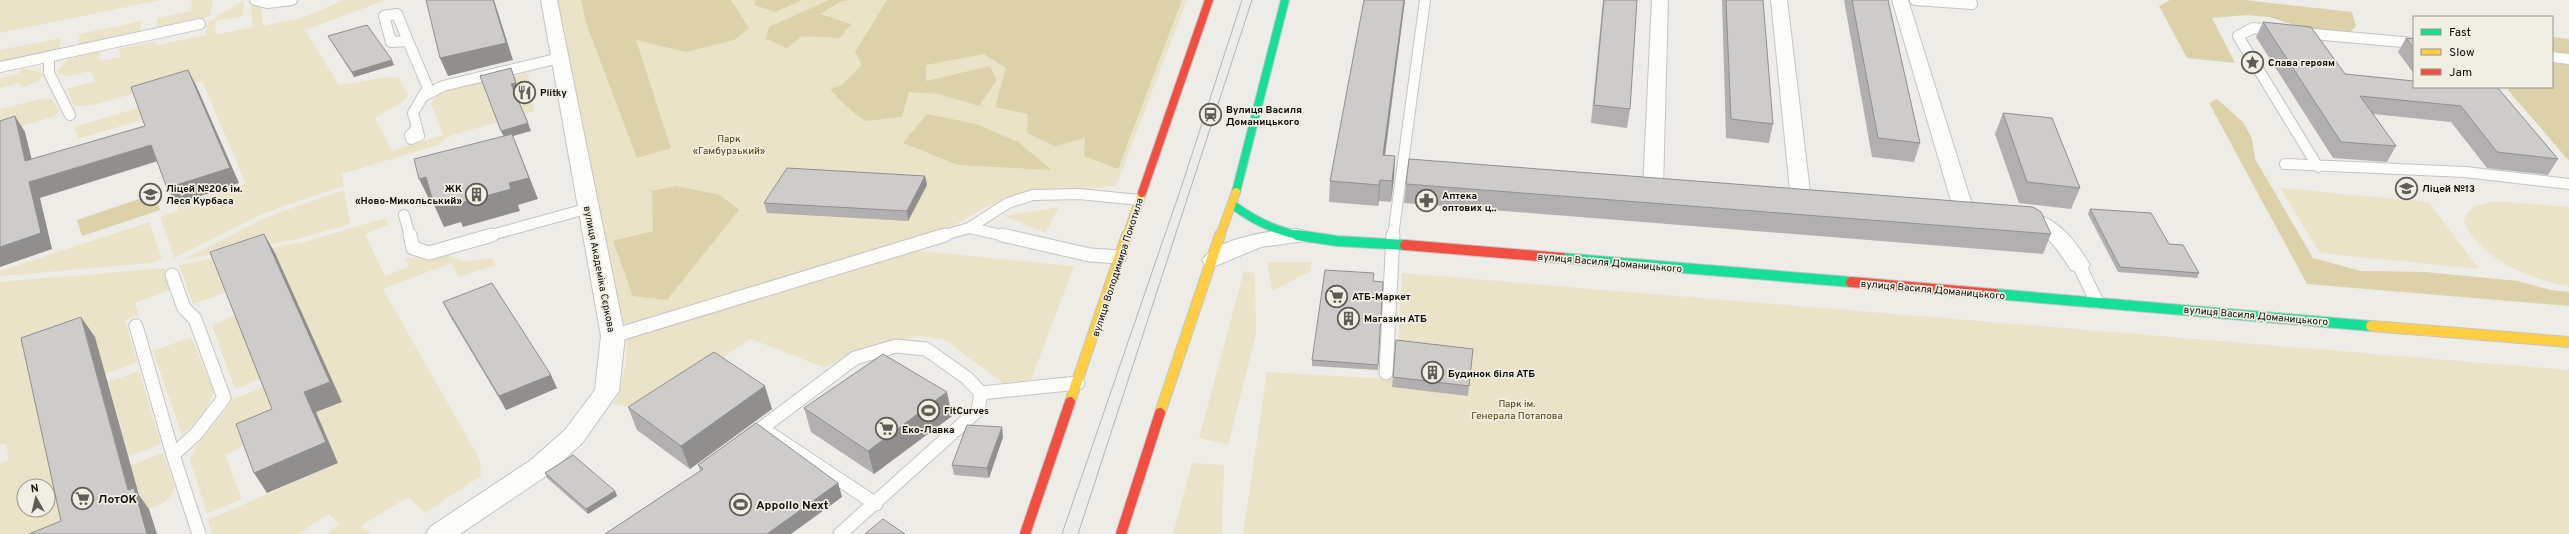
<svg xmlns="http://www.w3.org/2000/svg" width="2569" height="534" viewBox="0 0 2569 534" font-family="Overpass,sans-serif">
<rect width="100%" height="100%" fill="#eeece6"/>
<path fill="#ebe3c7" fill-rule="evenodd" d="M0,0H161L0,33Z
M192,0H213L211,15L204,19L157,29V18L191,11Z
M244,0L243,16L216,21L215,35L252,27L251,4L261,6L263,26L298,19L340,2V0H386L305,30L339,85L386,77L399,78L408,95L407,99L375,118L392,151L443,135L431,104C437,88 469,86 483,82L488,98L519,90L514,76L528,73L534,111L460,133L450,136L438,145L342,174L344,186L264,213L174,258L160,217L178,211V206L246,184L202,81L139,99L136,93C116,98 95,107 74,106L67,89L95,81L91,71L67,76L58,74V71L71,55L99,50L100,61L120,57L119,49L156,41L157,45L206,35L208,22Z
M558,0H1187L1116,186L1023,194L984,208L955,225L631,325L618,324L567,64L564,29Z
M141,21L140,33L78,46L80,34Z
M61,38L59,50L0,62V50Z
M23,68L40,72L43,76L36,82L21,88L19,83L0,88V78L17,74Z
M46,98L52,99L59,111L55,116L0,133V115L2,114L0,109Z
M141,107L146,119L78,139L74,127Z
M2280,188L2429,202L2479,269L2320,253Z
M344,190L350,224L298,239L182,260L267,217Z
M2497,201L2569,207V286C2531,280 2480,259 2464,222C2469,205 2480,204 2497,201Z
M1059,207L1046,233L1004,216Z
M386,218L389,225L365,234L385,276L409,267L405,259L418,256L429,261L449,255L464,262L493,258L495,265L459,277L451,263L383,289L480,460L481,476L425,513L408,497L361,526L370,534H330L328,532L339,525L329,514L298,534H212L208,520L338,463L316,412L341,402L230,291L193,304L179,265L307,241Z
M149,222L162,258L152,263L0,276V271Z
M908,250L1074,266L1031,380L1003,383L943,339L915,336L850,353L825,368L751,339L641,409L614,404C623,381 628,361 626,336Z
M1267,262H1311V271L1272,291Z
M165,268L171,290L135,303L139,315L125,320L137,362L105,374L95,337L76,534H0V464L9,460L6,443L0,445V282ZM24,486H48V510H24Z
M1244,271L1255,273L1256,335L1228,445L1199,438Z
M1402,273L2569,370V534H1243L1267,372L1392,379L1398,350Z
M239,314L264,378L235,389L212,325Z
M191,337L214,392L204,413L182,436L153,351Z
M139,371L161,444L129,457L108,382Z
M267,386L283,426L225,455L242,499L207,514L190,460L195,448L234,399Z
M163,453L175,487C171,502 157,506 144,511L131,465Z
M1192,463L1224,465L1222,534H1173Z"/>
<path fill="#dcd1a8" d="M581,0H731L749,28L734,40L686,52L636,40L671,148L637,158L586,23Z
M756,0H802L775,12L754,5Z
M829,0H850L842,1L820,14L851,24L840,38L802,36L787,48L766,39L769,27Z
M887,0H1182L1118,169L1084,156L1085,138L1055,146L1027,133L1028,114L995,107L1006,68L984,54L926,65V81L990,66L997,80L979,106L939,94L909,92L902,117L866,121L854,113L830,90L842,85L862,65L855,52Z
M2170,0H2244L2352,12L2356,26L2349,33L2302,27L2269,17L2246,15L2212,18L2235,63L2187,58L2159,6Z
M2552,37L2569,39V161L2508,90V87H2552Z
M2217,99L2243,122L2252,139L2255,159L2313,258L2361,271L2425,272L2518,281L2551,290L2569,292V306L2307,284L2209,103Z
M927,114L976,124L1018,142L1052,170L958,165L903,143Z
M676,186L720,195L739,210L667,300L633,296L613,241L653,231L652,191Z
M154,194L160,210L82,236L77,220Z"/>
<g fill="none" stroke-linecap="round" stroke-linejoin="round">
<defs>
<path id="lane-far1" d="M255,0L267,3L292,0
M1915,0L1972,4L1971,0
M397,14L408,41L391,42L384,16Z
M2275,30L2253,28L2238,36L2318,167
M2302,33L2414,43
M408,41L428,88
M49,57V73L70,115
M2552,57L2569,59
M0,67L200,24
M422,97L443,86L560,58
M417,128L419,136L411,139L410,135Z
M417,128L413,113L426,91
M2285,164L2465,172L2569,184
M404,215L410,236
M969,228L1006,236
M488,236L589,208
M941,236L969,228L1008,203L1033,195L1079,194L1139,200
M1393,236L1425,0"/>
<path id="lane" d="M410,235L413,248L429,253L492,235
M1002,235L1090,255L1120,257
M2079,265L2097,302
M172,275L184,308L195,319L224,398L196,434L173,455L199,534
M136,326L173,455
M613,336L945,235
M1386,373L1393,235
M766,431L876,504
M750,437L855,358L896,346L926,349L967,378L981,393
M840,534L978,410L981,393L1078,383"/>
<path id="street" d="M541,0H557L625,336L619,391L583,442L549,474L460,534H426L430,527L531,460L565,430L595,390L601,336Z
M1652,0H1668L1663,188L1660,192L1653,194L1646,192L1643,188Z
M1771,0H1787L1811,200L1808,204L1801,206L1794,204L1791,200Z
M1892,0H1908L1974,211L1971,215L1964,217L1957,215L1954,211Z
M2019,209C2056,216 2071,234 2090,265L2087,270L2079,272L2071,270C2055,245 2042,227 2012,219L2008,215L2012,211Z
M1297,229L1305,231L1308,236L1305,241L1261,247L1213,267L1205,265L1202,260C1217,238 1272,230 1297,229Z"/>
<path id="fast-far1" d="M1236,192L1285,0
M1233,205C1254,221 1275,231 1302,236"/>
<path id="fast" d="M1297,235L1337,241L1405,245
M1562,258L1851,282
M1995,294L2371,326"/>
<path id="slow-far1" d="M1127,236L1142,193
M1220,236L1236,192"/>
<path id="slow" d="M2371,326L2569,342
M1070,402L1127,235
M1160,413L1220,235"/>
<path id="jam-far1" d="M1142,193L1209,0"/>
<path id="jam" d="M1405,245L1562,258
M1851,282L1995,294
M1025,534L1070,402
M1121,534L1160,413"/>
</defs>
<use href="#lane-far1" stroke="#c6c4c0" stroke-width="12"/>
<use href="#lane" stroke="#c6c4c0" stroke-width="15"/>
<use href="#street" stroke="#c6c4c0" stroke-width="2"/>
<use href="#fast-far1" stroke="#c6c4c0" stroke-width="10"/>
<use href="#fast" stroke="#c6c4c0" stroke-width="12"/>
<use href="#slow-far1" stroke="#c6c4c0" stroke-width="10"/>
<use href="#slow" stroke="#c6c4c0" stroke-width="12"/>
<use href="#jam-far1" stroke="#c6c4c0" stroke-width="10"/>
<use href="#jam" stroke="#c6c4c0" stroke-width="12"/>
<use href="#lane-far1" stroke="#fcfcfb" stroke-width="10"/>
<use href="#lane" stroke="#fcfcfb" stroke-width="13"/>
<use href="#street" fill="#fcfcfb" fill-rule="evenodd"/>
<use href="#fast-far1" stroke="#16e098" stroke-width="8"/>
<use href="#fast" stroke="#16e098" stroke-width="10"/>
<use href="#slow-far1" stroke="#ffcf43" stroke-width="8"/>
<use href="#slow" stroke="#ffcf43" stroke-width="10"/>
<use href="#jam-far1" stroke="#f24e42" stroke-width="8"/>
<use href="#jam" stroke="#f24e42" stroke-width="10"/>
<path stroke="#b4b4b3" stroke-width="1" d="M1062,534L1182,185L1242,0
M1078,534L1252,0"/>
</g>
<path fill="#b1afaf" d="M1405,0L1385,156H1395L1394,177L1391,202L1379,201L1378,206L1329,202L1330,181Z
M1603,0H1637L1630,109L1627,128L1591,123Z
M1722,0H1763L1773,124L1769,143L1726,138Z
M1844,0H1888L1920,143L1914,162L1872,157Z
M2263,22L2345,74L2414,87H2497L2558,159L2548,175L2487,168L2451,122L2373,114L2396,146L2387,162L2333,158L2256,37Z
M328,36L394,65L354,77L331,41Z
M2406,38L2414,39V74L2398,52Z
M2003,113L2080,188L2071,209L2019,203L1995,134Z
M925,176L927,185L908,221L767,213L764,203Z
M1406,184L2051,234L2043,254L1404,203Z
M2090,209L2169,244L2199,273L2197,278L2118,272L2088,214Z
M1373,281L1383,282L1378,370L1312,366V360Z
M443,302L557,388L506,410L450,316Z
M1396,340L1473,349L1468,396L1392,387Z
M628,407L772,409L690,469L637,430Z
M804,408L952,416L874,474L811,432Z
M1003,437L989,478L954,475L952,465Z
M698,465L838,483L842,497L700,470Z
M545,473L615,491L617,496L588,514L547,478Z"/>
<path fill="#908f8e" d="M493,0H494L513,60L448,76L440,58Z
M1404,0H1405L1382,176L1383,155Z
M392,60L394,65L354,77L352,72Z
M511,68L519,90L514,91L511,84Z
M188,70L196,85L239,183L177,204L167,188Z
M15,116L25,132L36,177L25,161Z
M528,123L531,131L513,136L538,199L518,205L520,211L463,227L461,222L444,227L434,205L509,183L505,139L501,131Z
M151,145L161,160L40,198L52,249L0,267V247L29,182Z
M1395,156L1394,177L1391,202L1392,181Z
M925,176L927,185L908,221L907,211Z
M426,177L436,199L430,201L419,179Z
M1380,180L1379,201L1378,206L1379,185Z
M264,234L275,253L342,402L316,412L338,463L267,493L254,473L304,392Z
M81,317L95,337L139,495L149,509L157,534H147L128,490Z
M551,375L557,388L506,410L499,396Z
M765,386L772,409L690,469L681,446Z
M947,392L952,416L874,474L868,451Z
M1002,427L1003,437L989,478L987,468Z
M838,483L842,497L791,534H767Z
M615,491L617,496L588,514L586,509Z"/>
<path fill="#cecccb" stroke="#908f8e" d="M426,0H493L506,43L440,58Z
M1364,0H1404L1383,155L1395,156L1392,181L1380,180L1379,185L1330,181Z
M1604,0H1637L1630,109L1594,105Z
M1726,0H1763L1773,124L1731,119Z
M1852,0H1888L1920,143L1878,138Z
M2263,22L2311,27L2345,74L2414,81V87H2497L2558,159L2497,152L2461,106L2360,96L2396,146L2341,142Z
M367,25L392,60L352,72L328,36Z
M2406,38L2414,39V48Z
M511,68L516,83L511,84L528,123L501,131L480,76Z
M188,70L230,168L167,188L151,145L29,182L41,233L0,247V121L15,116L25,161L145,126L131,87Z
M2003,113L2052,118L2080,188L2027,182Z
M512,134L529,178L509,183L511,189L453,205L452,199L434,205L426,177L419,179L414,159Z
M1409,159L2033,207L2041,212L2051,234L1406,184Z
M787,168L925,176L907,211L764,203Z
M2090,209L2151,213L2169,244L2183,245L2199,273L2120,267Z
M264,234L330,382L304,392L326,442L254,473L236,424L272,409L210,252Z
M1325,270L1374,273L1373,281L1383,282L1378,365L1312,360Z
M492,283L551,375L499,396L443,302Z
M81,317L128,490L134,488L147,534H29L61,521L21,338Z
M1396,340L1473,349L1469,386L1393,377Z
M714,352L765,386L681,446L628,407Z
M883,354L947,392L868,451L804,408Z
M756,423L838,483L767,534H605L703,469L698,465Z
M967,425L1002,427L987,468L952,465Z
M573,455L615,491L586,509L545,473Z
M883,519L905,534H865Z"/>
<defs>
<symbol id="sight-ring" viewBox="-11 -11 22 22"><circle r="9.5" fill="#f1eee3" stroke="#5d5c57" stroke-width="1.5"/><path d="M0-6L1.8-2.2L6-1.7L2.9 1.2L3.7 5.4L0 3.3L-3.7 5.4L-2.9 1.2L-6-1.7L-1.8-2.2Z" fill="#5d5c57"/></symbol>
<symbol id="restaurant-ring" viewBox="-11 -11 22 22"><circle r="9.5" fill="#f1eee3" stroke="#5d5c57" stroke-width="1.5"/><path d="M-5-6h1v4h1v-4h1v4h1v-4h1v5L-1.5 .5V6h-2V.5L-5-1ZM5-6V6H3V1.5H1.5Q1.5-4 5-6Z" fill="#5d5c57"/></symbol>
<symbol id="station-ring" viewBox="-11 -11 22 22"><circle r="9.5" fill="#f1eee3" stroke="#5d5c57" stroke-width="1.5"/><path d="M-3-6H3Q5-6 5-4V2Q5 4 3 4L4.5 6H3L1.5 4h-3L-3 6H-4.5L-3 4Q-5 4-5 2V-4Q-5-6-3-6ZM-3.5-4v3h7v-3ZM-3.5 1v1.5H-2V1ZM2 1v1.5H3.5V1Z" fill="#5d5c57"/></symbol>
<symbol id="school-ring" viewBox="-11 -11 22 22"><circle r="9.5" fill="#f1eee3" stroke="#5d5c57" stroke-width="1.5"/><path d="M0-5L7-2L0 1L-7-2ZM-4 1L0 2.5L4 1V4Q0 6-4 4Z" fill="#5d5c57"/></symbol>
<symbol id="building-ring" viewBox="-11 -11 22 22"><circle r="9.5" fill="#f1eee3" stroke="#5d5c57" stroke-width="1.5"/><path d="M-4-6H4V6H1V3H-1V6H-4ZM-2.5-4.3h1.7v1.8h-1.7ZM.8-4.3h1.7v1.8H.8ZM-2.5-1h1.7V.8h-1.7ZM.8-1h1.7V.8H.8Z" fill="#5d5c57"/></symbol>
<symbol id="pharmacy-ring" viewBox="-11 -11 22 22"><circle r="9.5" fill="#f1eee3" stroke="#5d5c57" stroke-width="1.5"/><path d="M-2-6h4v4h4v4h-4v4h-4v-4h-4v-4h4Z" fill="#5d5c57"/></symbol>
<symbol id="supermarket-ring" viewBox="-11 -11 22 22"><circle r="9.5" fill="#f1eee3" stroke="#5d5c57" stroke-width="1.5"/><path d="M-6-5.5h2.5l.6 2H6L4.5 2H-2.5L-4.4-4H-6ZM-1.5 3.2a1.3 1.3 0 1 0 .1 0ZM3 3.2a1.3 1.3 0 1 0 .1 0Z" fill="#5d5c57"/></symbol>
<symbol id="stadium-ring" viewBox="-11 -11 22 22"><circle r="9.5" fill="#f1eee3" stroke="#5d5c57" stroke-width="1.5"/><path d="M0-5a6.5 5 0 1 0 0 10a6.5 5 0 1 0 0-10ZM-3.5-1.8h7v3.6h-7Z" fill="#5d5c57"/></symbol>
</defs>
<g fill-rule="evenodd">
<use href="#sight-ring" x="2240" y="50" width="25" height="25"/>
<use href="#restaurant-ring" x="512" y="80" width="25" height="25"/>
<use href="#station-ring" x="1198" y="102" width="25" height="25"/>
<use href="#school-ring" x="2394" y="176" width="25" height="25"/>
<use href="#school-ring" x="138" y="182" width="25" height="25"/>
<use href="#building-ring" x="464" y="182" width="25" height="25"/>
<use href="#pharmacy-ring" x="1414" y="188" width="25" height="25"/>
<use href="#supermarket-ring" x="1324" y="284" width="25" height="25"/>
<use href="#building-ring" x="1336" y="306" width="25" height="25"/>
<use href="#building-ring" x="1420" y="360" width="25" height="25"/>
<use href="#stadium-ring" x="916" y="398" width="25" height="25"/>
<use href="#supermarket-ring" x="874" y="416" width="25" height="25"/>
<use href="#supermarket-ring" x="70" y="486" width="25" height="25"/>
<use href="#stadium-ring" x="728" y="492" width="25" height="25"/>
</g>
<g text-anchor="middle" stroke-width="3.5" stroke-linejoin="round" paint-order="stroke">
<g font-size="10" font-weight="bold" fill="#0f0e0a" stroke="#f1eee3" text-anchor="start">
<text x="2268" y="66">Слава героям</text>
<text x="540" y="96">Plitky</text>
<text x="1226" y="113">Вулиця Василя<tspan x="1226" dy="12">Доманицького</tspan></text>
<text x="166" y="192">Ліцей №206 ім.<tspan x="166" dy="12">Леся Курбаса</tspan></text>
<text x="462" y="192" text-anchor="end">ЖК<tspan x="462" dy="12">«Ново-Микольський»</tspan></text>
<text x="2422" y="192">Ліцей №13</text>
<text x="1442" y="199">Аптека<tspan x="1442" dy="12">оптових ц‥</tspan></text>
<text x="1352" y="300">АТБ-Маркет</text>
<text x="1364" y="322">Магазин АТБ</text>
<text x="1448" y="377">Будинок біля АТБ</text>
<text x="944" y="414">FitCurves</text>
<text x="902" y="433">Еко-Лавка</text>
</g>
<g font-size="10" fill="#4e4209" stroke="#f1eee3">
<text x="729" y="142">Парк<tspan x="729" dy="12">«Гамбурзький»</tspan></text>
<text x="1517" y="407">Парк ім.<tspan x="1517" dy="12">Генерала Потапова</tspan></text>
</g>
<g font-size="10" fill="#0f0e0a" stroke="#f1eee3">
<text transform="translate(1610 262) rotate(5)" y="4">вулиця Василя Доманицького</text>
<text transform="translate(1117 267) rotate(-72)" y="4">вулиця Володимира Покотила</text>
<text transform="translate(600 269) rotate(79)" y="4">вулиця Академіка Сєркова</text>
<text transform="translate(1933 289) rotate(5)" y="4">вулиця Василя Доманицького</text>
<text transform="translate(2256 315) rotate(5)" y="4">вулиця Василя Доманицького</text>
</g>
<g font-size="12" font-weight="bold" fill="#0f0e0a" stroke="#f1eee3" text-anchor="start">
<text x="98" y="503">ЛотОК</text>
<text x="756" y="509">Appollo Next</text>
</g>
</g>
<rect x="2413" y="16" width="140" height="72" fill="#f1eee3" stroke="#97948c"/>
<rect x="2421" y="29" width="20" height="6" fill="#16e098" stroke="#97948c"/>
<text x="2449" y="36" font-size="12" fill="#0f0e0a">Fast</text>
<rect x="2421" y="49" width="20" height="6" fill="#ffcf43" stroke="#97948c"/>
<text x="2449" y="56" font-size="12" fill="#0f0e0a">Slow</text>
<rect x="2421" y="69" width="20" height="6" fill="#f24e42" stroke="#97948c"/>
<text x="2449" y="76" font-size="12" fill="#0f0e0a">Jam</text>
<g transform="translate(36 498) rotate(352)"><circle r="19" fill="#f1eee3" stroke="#97948c"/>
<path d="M0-3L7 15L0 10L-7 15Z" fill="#5d5c57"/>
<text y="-6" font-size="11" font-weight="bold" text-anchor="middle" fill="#0f0e0a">N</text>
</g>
</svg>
